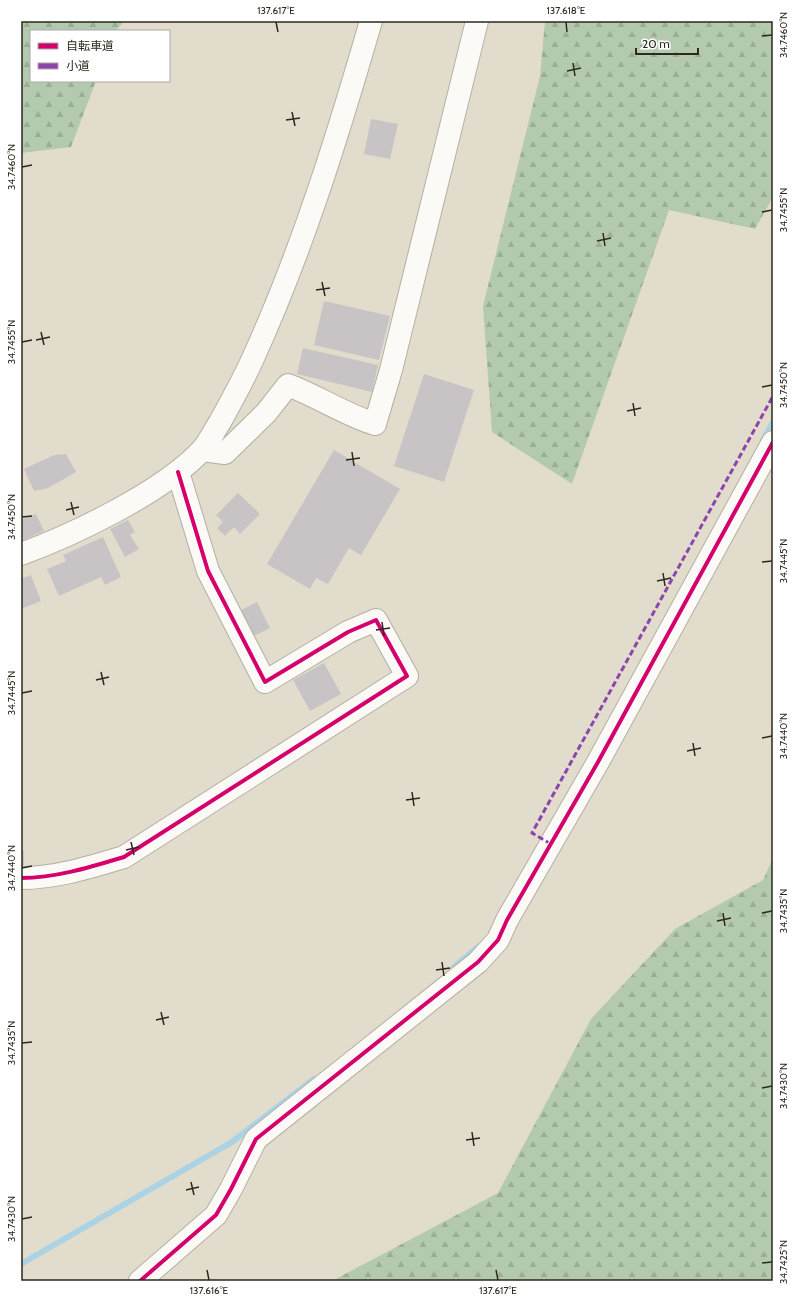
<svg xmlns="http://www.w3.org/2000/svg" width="794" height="1302" viewBox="0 0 794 1302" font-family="Cabin,'Noto Sans JP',sans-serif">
<defs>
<pattern id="forest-firs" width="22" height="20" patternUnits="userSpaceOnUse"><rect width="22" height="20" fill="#b3caae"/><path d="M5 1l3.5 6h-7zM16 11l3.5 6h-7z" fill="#9aae95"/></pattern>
</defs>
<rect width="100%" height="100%" fill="#e2dccc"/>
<path fill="url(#forest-firs)" d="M21,21H124L116,31H31V81H96L71,147L21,153Z
M545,21H773V197L755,229L669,210L572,484L492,432L483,306L540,76Z
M773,858V1281H332L498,1193L591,1019L675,929L763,880Z"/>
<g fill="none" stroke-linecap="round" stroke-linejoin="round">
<path stroke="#abd3e4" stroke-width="6" d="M763,440L773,422
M454,967L478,947
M21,1264L232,1142L314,1079"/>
</g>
<path fill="#c8c4c6" d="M371,119L398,124L390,159L364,154Z
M324,301L390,316L379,360L314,345Z
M303,348L378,365L372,392L297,374Z
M424,374L474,390L444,482L394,466Z
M334,450L400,489L361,555L349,548L328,584L316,578L310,589L267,564Z
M66,454L76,472L48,488L34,491L24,469L54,455Z
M238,493L260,514L240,534L234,527L225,536L217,528L223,522L216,515Z
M36,514L44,531L21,541V520Z
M128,520L135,532L130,535L139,549L125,557L110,529Z
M103,537L121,577L105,585L101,577L59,596L47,569L66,561L63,555Z
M31,575L41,601L21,609V579Z
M257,602L270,628L254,636L241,610Z
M324,663L341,694L310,711L293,680Z
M21,851H24V869H21Z"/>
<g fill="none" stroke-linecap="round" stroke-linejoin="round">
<defs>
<path id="minor" d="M202,450L225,453L266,413L288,385C319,397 344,414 375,424L391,370L477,21
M21,554C75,534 163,492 202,450C209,442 214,431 220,422C232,400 244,379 254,356C303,248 338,135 371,21
M21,878C56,878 91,867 124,857L407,676L376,620L348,632L265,682L208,571L178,472
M140,1281L216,1215L231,1189L256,1139L478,962L498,940L507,920L598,762L773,442"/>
</defs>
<use href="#minor" stroke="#b4afa3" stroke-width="24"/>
<use href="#minor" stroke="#fbfaf7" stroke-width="22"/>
<path stroke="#8e44ad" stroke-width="3" stroke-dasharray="6 3" stroke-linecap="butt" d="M551,844L532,833L773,396"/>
<defs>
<path id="cycleway" d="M21,878C56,878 91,867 124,857L407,676L376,620L348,632L265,682L208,571L178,472
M140,1281L216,1215L231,1189L256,1139L478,962L498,940L507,920L598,762L773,442"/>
</defs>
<use href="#cycleway" stroke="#fff" stroke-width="6"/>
<use href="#cycleway" stroke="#d6006c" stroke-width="4"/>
</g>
<path fill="none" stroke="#2d291e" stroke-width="1.5" d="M276,22L278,32M566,22L567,32M762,36L772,35M573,63L575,76M567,71L581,68M292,112L295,126M286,120L300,118M22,167L32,165M762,212L772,210M603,233L605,246M597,241L611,238M322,282L325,296M316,290L330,288M41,332L44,345M36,340L50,337M22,342L32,340M762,387L772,385M633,403L635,416M627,411L641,408M352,452L354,466M346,460L360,458M71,502L74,515M66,510L79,507M22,517L32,516M762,562L772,561M663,573L665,586M657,581L671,578M382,622L384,636M376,630L390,628M101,672L104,685M96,680L109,677M22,693L32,691M762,738L772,736M693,743L695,756M687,751L701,748M412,792L414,806M406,800L420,798M131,842L134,855M126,850L139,847M22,868L32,866M723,913L725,926M762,913L772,911M717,921L731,918M442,962L444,976M436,970L450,968M161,1012L164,1025M156,1020L169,1017M22,1043L32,1042M762,1088L772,1086M472,1132L474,1146M466,1140L480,1138M191,1182L194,1195M186,1190L199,1187M22,1219L32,1217M762,1263L772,1262M207,1270L209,1280M496,1270L498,1280"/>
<rect width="794" height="1302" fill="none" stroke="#ffffff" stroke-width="44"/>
<rect x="30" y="30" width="140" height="52" fill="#ffffff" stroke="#aba9a5"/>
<rect x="38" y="43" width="20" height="6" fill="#d6006c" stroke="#aba9a5"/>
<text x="66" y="50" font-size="12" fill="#2d291e">自転車道</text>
<rect x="38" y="63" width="20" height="6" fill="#8e44ad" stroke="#aba9a5"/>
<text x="66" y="70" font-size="12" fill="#2d291e">小道</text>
<path d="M636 48v6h62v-6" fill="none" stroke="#2d291e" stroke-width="2"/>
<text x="642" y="48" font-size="12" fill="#2d291e" stroke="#ffffff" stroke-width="3" paint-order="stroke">20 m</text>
<rect x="22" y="22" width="750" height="1258" fill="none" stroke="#2d291e" stroke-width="1.5"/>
<g font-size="10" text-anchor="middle" fill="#2d291e">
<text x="276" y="14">137.617°E</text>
<text x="566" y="14">137.618°E</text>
<text transform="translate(783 35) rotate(-90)" y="4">34.7460°N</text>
<text transform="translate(11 167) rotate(-90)" y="4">34.7460°N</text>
<text transform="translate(783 210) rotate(-90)" y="4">34.7455°N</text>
<text transform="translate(11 342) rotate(-90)" y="4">34.7455°N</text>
<text transform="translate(783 385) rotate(-90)" y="4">34.7450°N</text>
<text transform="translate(11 517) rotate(-90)" y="4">34.7450°N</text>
<text transform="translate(783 561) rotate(-90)" y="4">34.7445°N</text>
<text transform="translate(11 693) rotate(-90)" y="4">34.7445°N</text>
<text transform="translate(783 736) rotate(-90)" y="4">34.7440°N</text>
<text transform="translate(11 868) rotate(-90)" y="4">34.7440°N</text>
<text transform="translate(783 911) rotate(-90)" y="4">34.7435°N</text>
<text transform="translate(11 1043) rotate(-90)" y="4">34.7435°N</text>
<text transform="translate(783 1086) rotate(-90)" y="4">34.7430°N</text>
<text transform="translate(11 1219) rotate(-90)" y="4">34.7430°N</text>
<text transform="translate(783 1262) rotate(-90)" y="4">34.7425°N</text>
<text x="209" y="1294">137.616°E</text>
<text x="498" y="1294">137.617°E</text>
</g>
</svg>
